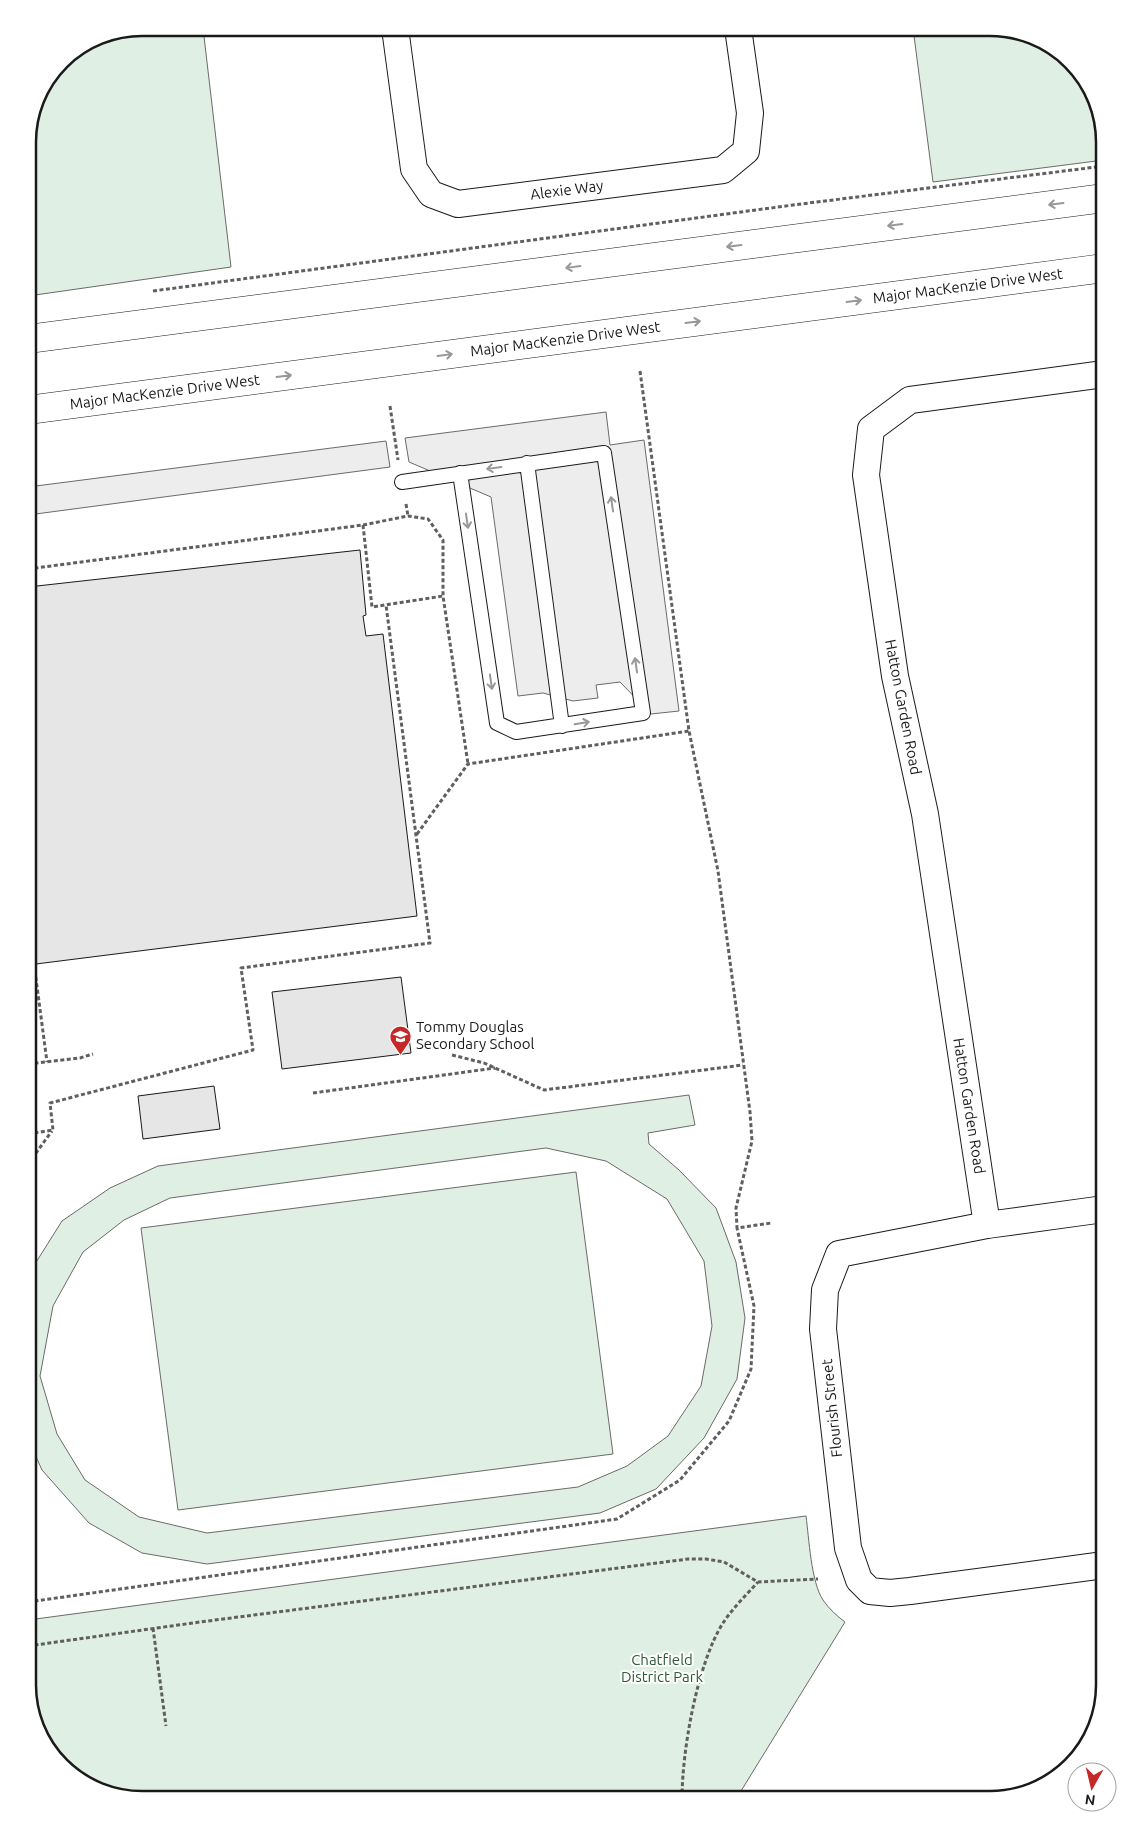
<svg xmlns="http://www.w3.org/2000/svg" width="1132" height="1827" viewBox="0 0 1132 1827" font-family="Ubuntu,sans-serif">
<rect width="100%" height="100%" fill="#fff"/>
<path fill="#e0efe3" stroke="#6a6a6a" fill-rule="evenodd" d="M142,28H203L231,267L28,296V135L36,98L61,61L99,36Z
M913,28H998L1053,47L1093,91L1104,142V160L933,182Z
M689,1095L695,1125L648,1133L649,1144L679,1170L716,1208L736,1262L745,1318L737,1379L704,1438L656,1489L600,1513L207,1564L142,1553L89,1523L42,1470L28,1439V1275L62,1221L110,1188L158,1166ZM546,1148L606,1161L667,1199L704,1261L712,1326L701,1386L668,1436L627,1466L578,1487L207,1533L139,1517L85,1480L57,1434L40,1376L53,1306L83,1252L124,1220L170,1198Z
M576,1172L613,1454L178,1510L141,1228Z
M806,1516C809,1538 811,1582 823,1600C829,1609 837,1616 845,1622L741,1791L742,1799H135L79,1780L39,1736L28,1685V1620Z"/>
<path fill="#ededed" stroke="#6a6a6a" d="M606,412L610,445L644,440L679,711L651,714L620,682L596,685L598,698L573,701L543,693L518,696L491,497L409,462L405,438Z
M386,441L390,467L28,515V487Z"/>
<path fill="#e6e6e6" stroke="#1a1a1a" d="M360,550L366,615L363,616L366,636L383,634L417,916L28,965V587Z
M401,977L411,1053L282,1069L272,992Z
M214,1086L220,1129L143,1139L138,1096Z"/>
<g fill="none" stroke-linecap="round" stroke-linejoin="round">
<defs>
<path id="lane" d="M527,463L562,726
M402,482L604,453L643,713L516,732L497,723L460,473"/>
<g id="street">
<path id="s1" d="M395,28L414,169L431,194L458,204L723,170L746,151L750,113L738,28"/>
<path d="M987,1225L925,814L895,676L866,475L871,429L910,400L1104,374"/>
<path d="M1104,1565L910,1591L890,1593L870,1591L859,1580L848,1548L823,1329L825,1290L839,1254L987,1225L1104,1209"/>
</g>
<g id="primary">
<path d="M28,339L1104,198"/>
<path id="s2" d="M28,410L1104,268"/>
</g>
</defs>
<use href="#lane" stroke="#1a1a1a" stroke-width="16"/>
<use href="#street" stroke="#1a1a1a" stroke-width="28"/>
<use href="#primary" stroke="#1a1a1a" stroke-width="29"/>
<path stroke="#5f5f5f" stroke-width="3" stroke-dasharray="4 2.5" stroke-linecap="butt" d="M153,291L793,205L1104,166
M640,371L689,731L718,871L750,1112L752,1141L736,1208L737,1228L771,1223
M390,406L398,460
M406,504L408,516
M363,525L372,607L443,596
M28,569L363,525L408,516L428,519L443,540V596L468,764
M417,834L468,764L689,731
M34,964L47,1062
M452,1055L484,1063L544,1090L743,1065
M28,1064L80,1058L93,1054
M313,1093L495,1068
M28,1134L53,1130L50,1103L253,1050L241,968L430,943L386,605
M28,1164L52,1131
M28,1602L617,1519L680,1480L729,1421L751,1369L754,1306L737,1228
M153,1628L166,1726
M28,1646L200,1622L688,1559H706L724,1562L758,1582L818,1579
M682,1799C682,1751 697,1664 723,1623C733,1608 746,1595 758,1582"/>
<use href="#lane" stroke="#fff" stroke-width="14"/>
<use href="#street" stroke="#fff" stroke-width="26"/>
<use href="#primary" stroke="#fff" stroke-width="28"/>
</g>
<defs><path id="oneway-shaft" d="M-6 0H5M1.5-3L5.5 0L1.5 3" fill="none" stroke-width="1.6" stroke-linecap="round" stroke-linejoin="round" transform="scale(1.25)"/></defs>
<g stroke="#989898">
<use href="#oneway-shaft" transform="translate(1056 204) rotate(173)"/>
<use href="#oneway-shaft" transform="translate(895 225) rotate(173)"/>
<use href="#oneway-shaft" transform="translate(734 246) rotate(173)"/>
<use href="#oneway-shaft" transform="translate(573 267) rotate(172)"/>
<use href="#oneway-shaft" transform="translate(854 301) rotate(-7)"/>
<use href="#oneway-shaft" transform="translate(693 322) rotate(-7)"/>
<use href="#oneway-shaft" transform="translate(445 355) rotate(-8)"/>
<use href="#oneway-shaft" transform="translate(284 376) rotate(-7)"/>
<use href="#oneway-shaft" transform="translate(494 468) rotate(172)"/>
<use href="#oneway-shaft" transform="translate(612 504) rotate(-98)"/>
<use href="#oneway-shaft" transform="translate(467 521) rotate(82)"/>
<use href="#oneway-shaft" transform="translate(636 665) rotate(-98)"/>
<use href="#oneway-shaft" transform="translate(491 682) rotate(82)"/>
<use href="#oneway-shaft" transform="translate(582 723) rotate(-9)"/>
</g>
<defs>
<symbol id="school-pin" viewBox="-11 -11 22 30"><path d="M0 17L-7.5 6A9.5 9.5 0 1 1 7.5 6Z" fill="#c62828" stroke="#fff"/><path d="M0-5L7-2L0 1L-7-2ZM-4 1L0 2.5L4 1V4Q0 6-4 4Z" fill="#fff"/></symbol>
</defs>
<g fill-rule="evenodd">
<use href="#school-pin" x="388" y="1024" width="25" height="34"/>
</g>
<g text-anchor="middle" stroke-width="4" stroke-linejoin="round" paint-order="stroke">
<g font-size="15" fill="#1a1a1a" stroke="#fff">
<text dy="5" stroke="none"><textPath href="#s1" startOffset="311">Alexie Way</textPath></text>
<text dy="5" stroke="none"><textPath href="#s2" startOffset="948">Major MacKenzie Drive West</textPath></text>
<text dy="5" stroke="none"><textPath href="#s2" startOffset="542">Major MacKenzie Drive West</textPath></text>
<text dy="5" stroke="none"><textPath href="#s2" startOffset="138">Major MacKenzie Drive West</textPath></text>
<text transform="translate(903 707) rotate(79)" y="5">Hatton Garden Road</text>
<text transform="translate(969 1106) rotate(81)" y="5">Hatton Garden Road</text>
<text transform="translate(832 1408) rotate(-96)" y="5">Flourish Street</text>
</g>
<g font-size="15" fill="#1a1a1a" stroke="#fff" text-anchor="start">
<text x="416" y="1032">Tommy Douglas<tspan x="416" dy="17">Secondary School</tspan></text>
</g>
<g font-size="15" fill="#2b5a34" stroke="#fff">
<text x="662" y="1665">Chatfield<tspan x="662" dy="17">District Park</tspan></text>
</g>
</g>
<path d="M0 0H1132V1827H0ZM142 36H990A106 106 0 0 1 1096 142V1685A106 106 0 0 1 990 1791H142A106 106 0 0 1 36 1685V142A106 106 0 0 1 142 36Z" fill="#fff" fill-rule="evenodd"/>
<path fill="none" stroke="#1a1a1a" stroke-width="2.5" d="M142 36H990A106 106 0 0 1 1096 142V1685A106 106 0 0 1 990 1791H142A106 106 0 0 1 36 1685V142A106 106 0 0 1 142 36Z"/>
<g transform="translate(1092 1787) rotate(188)"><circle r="24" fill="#ffffff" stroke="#a3a3a3"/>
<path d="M0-4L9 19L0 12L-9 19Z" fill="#c62828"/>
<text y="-8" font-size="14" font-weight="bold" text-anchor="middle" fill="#1a1a1a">N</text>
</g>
</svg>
